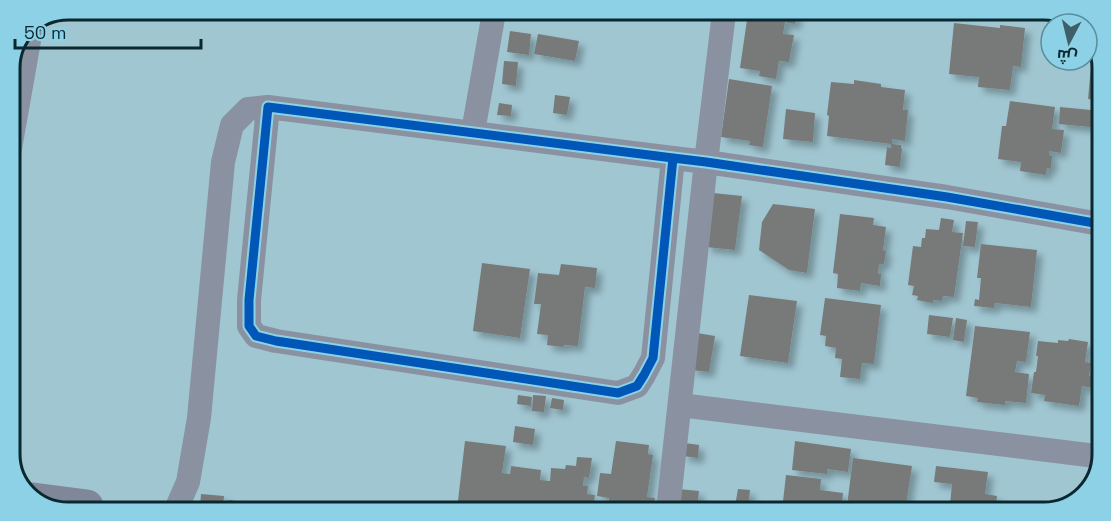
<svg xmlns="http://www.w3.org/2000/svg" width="1111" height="521" viewBox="0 0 1111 521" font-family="'Space Grotesk',Cairo,sans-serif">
<defs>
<filter id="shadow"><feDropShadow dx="5.5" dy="5.5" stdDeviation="3" flood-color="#0004"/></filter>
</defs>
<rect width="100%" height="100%" fill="#a0c6d1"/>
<path fill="#777a79" filter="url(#shadow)" d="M748,13H797L795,24L785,22L783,34L794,35L789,62L779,61L776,79L759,76L760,71L740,68Z
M954,23L1000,28V25L1025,28L1021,67L1013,66L1010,90L978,87L979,77L949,74Z
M510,31L531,34L529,55L507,52Z
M1090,33L1092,35L1102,64L1101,100L1088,99L1093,45H1089Z
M538,34L579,41L575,61L534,54Z
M504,61L518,62L516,86L502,84Z
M729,79L772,86L763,147L749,145L750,141L721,137Z
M854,80L881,84V87L905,90L903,110H908L905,141L892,139V144L901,145V148L902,149L900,167L885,165L887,147L891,148V144L827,136L829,116L827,115L831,82L854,84Z
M555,95L570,97L567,115L553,113Z
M1010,101L1055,107L1052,129L1064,130L1061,153L1049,151V155L1052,156L1051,169L1047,168L1046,175L1020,171L1021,162L998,159L1002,126H1006Z
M499,103L512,105L511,116L497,115Z
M1060,107L1101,111V128L1059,124Z
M786,109L815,113L813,142L783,139Z
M713,193L742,196L735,250L706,247Z
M773,204L815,209L807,273L789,270L759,250L762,222Z
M840,214L874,218L873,225L886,227L883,250L886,251L884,264H879L878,274H881L880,286L861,283L860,291L837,288L838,274L833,273Z
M941,218L954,220L952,232L963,233L954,297L943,296L942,301L933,300V303L917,300L918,296L912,295L914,286L908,285L913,246L921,247L922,238H925L926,229L939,230Z
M966,221L978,222L975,247L963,246Z
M981,244L1037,250L1031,307L995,303L994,308L974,306L975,299L979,300L981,278H977Z
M482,263L530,269L520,338L473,331Z
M561,264L597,268L595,288L585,287L578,346L564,345L563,347L547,345L548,335L537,334L541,304H534L538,273L559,275Z
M749,295L797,301L788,363L740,356Z
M825,298L881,305L874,364L862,363L860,379L840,377L842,359L835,358L836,348L825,346L826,336L820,335Z
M929,315L953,318L950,337L927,334Z
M956,318L967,320L964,342L953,340Z
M975,326L1030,332L1026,362L1017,361L1015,372L1029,374L1026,403L1005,401V405L977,402L978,398L966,396Z
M697,333L715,336L709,372L691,370Z
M1069,339L1088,342L1085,362L1091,363L1089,376H1094L1093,388L1082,386L1079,406L1044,401L1045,395L1031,393L1034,372H1036L1038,356H1036L1038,341L1058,343V340L1068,341Z
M518,395L532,397L531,406L517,404Z
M533,395L546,396L544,412L532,411Z
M552,398L564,400L563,410L550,408Z
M515,426L535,429L533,445L513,442Z
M465,441L506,446L502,473L510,474L511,466L541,470L540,480L550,481L551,468L565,469L566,465L576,466L577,457L592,458L589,478L584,477L583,486H588L587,494L595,495L593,507L585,506V509H529L506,506L505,509H457Z
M616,441L649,445L648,454L653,455L647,497L655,498L653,510L608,509L609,498L597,496L600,473L611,474Z
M795,441L851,449L848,472L827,469V474L792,470Z
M685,443L699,445L698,458L683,456Z
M853,458L912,466L905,511H853L854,506H847Z
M936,466L988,472L985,494L997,496L995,512L937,511L938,504L950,505L952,484L934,482Z
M786,475L821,479L820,490L843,493L841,511L782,510Z
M678,489L699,491L697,510H675Z
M738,489L750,490L748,508L735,506Z
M201,494L224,496L223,507H200Z
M229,500L258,504V507H228Z"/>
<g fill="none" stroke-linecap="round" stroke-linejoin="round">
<path stroke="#8a91a0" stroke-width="24" d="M473,132L494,12
M9,154L32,24
M673,158L653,358L644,375L637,386L618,393L276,341L256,336L249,326V300L268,107L673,158L706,162L947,197L1100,224
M680,405L1096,456
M177,507L188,482L199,418L223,162L232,125L248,109L268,107
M668,510L706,162L724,13"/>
<path stroke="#808798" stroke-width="33" d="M33,499L87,506"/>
<defs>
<path id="cycleway" d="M673,158L653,358L644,375L637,386L618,393L276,341L256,336L249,326V300L268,107L673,158L706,162L947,197L1100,224"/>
</defs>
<use href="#cycleway" stroke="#8cd1e5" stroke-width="13"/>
<use href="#cycleway" stroke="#0057b8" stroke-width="9"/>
</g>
<path d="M0 0H1111V521H0ZM68 20H1044A48 48 0 0 1 1092 68V454A48 48 0 0 1 1044 502H68A48 48 0 0 1 20 454V68A48 48 0 0 1 68 20Z" fill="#8cd1e5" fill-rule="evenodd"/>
<path fill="none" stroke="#0b2830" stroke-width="3" d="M68 20H1044A48 48 0 0 1 1092 68V454A48 48 0 0 1 1044 502H68A48 48 0 0 1 20 454V68A48 48 0 0 1 68 20Z"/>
<g transform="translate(1069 42) rotate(187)"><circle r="28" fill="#8cd1e5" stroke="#588d9d" stroke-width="1.5"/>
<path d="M0-4.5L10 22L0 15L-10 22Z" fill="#3f5f68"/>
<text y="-9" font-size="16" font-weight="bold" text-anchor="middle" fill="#0b2830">ش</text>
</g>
<path d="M15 39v9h186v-9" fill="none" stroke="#0b2830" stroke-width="3"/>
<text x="24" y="39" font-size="18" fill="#0b2830" stroke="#8cd1e5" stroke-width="4.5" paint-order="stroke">50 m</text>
</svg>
